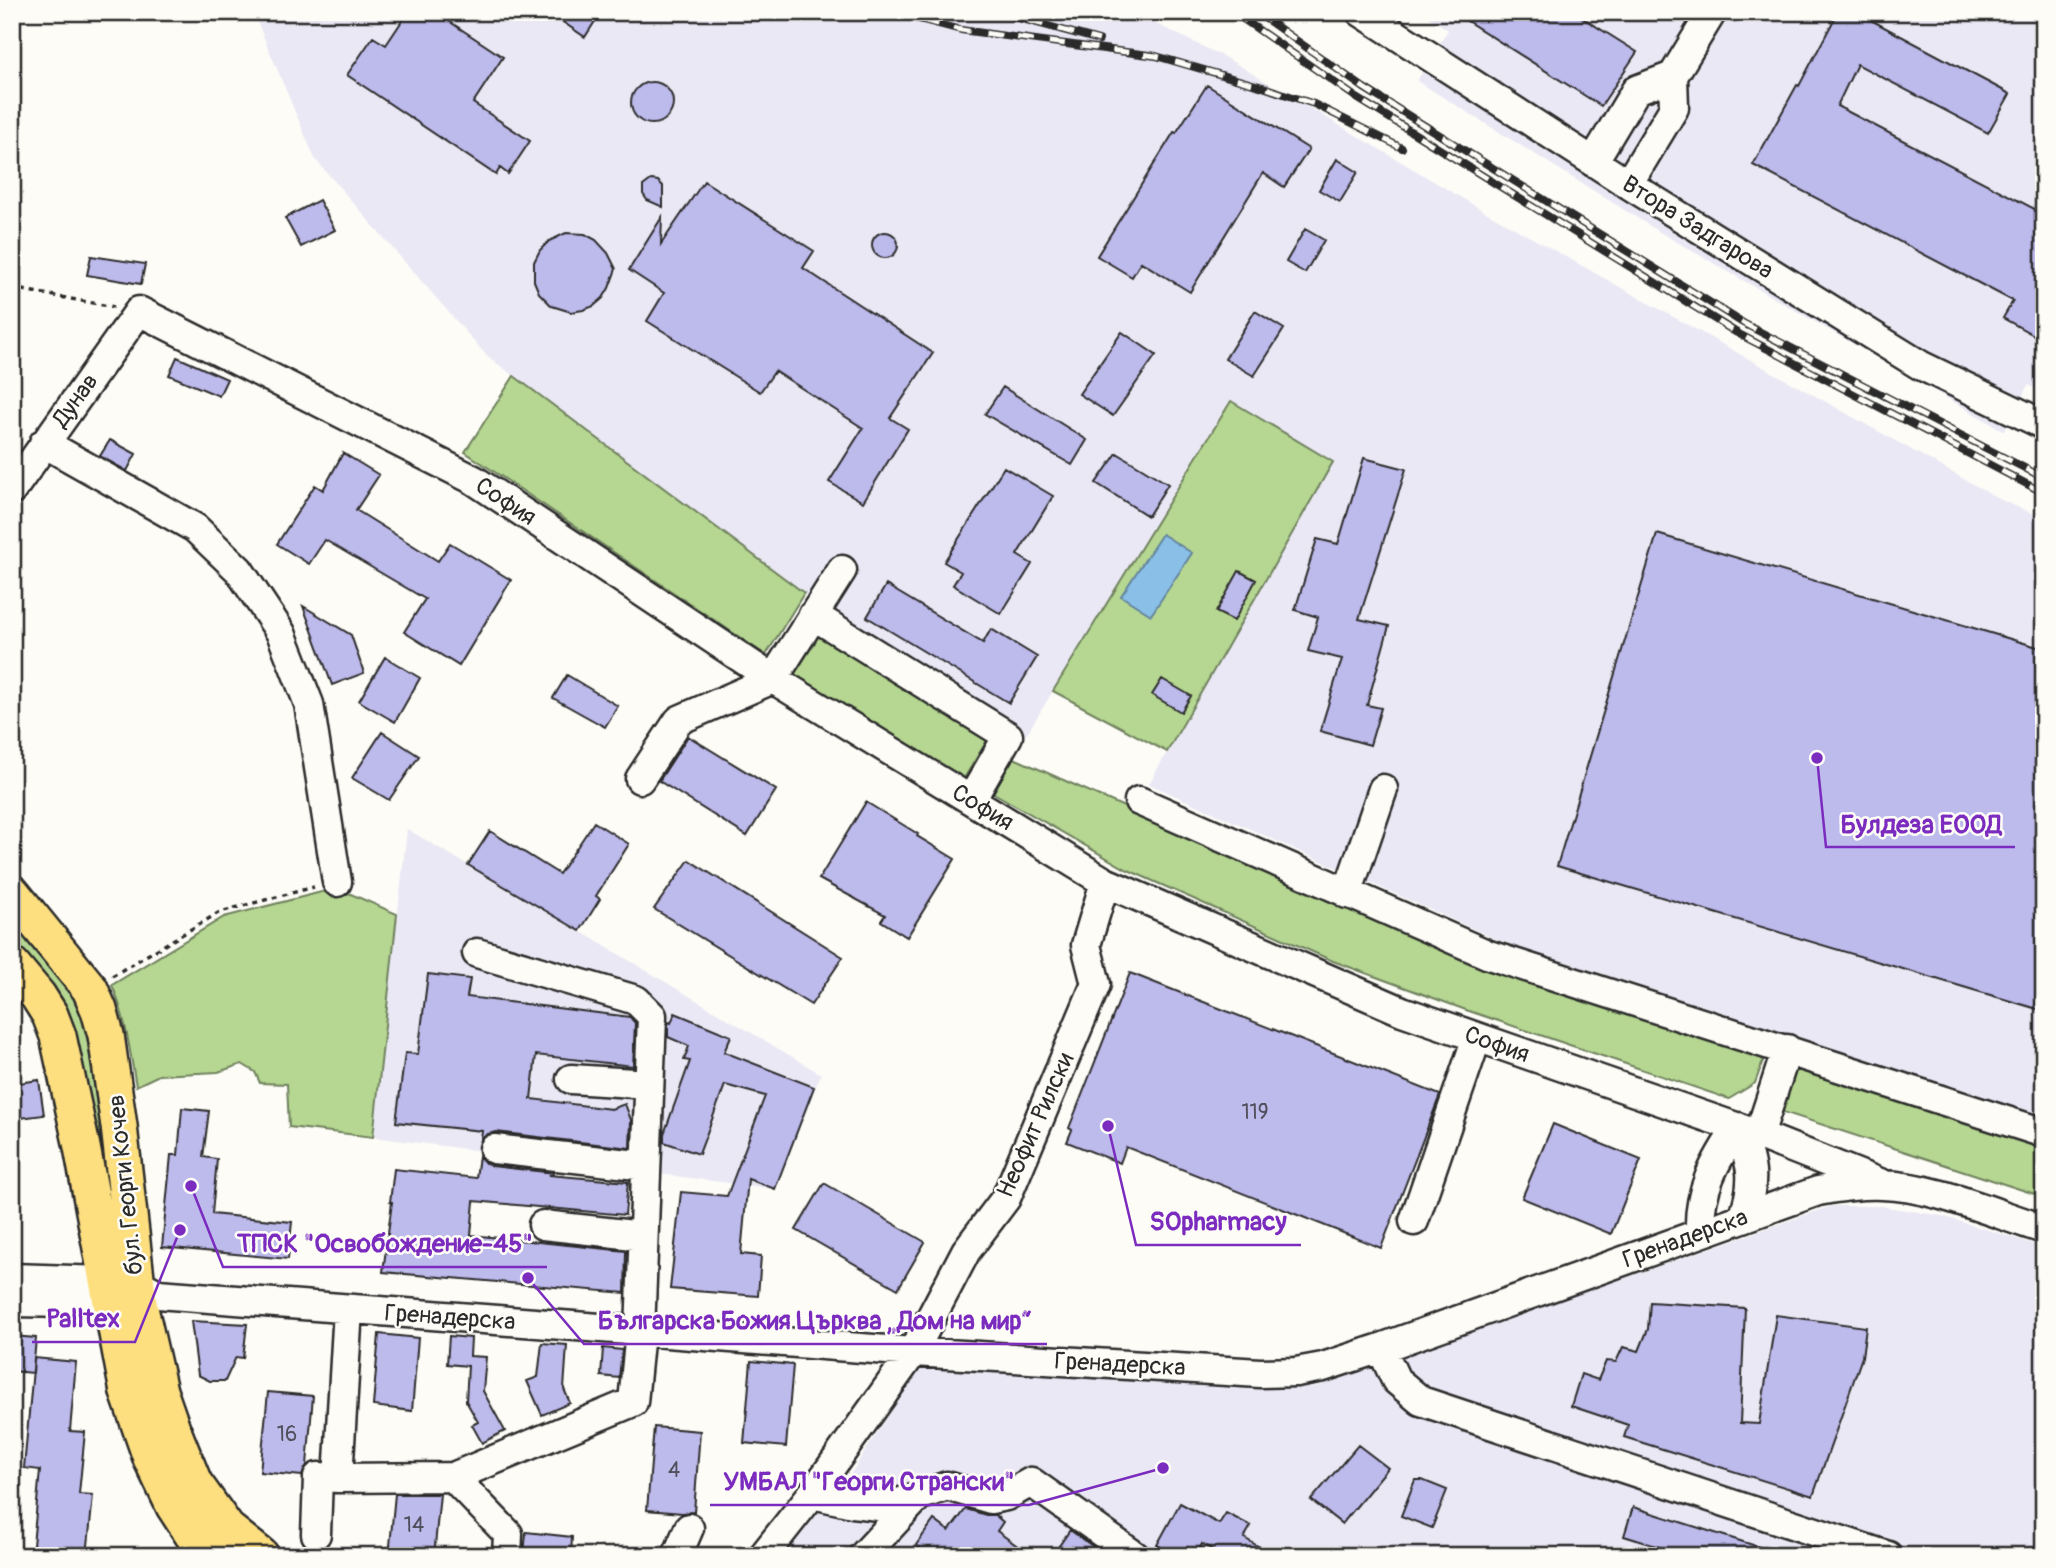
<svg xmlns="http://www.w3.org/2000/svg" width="2056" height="1568" viewBox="0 0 2056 1568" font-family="Pangolin,sans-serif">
<rect width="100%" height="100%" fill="#fdfcf7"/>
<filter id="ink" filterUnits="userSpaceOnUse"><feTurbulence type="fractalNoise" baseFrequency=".0143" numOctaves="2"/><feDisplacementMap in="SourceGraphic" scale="14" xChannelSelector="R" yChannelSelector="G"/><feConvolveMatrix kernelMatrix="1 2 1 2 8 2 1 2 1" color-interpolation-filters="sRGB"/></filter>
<g filter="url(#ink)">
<path fill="#eae8f4" d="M253,12H1132L1228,59L1482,210L2003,501L2044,518V1117L1500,941L1149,784L1333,462L1231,401L1026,735L850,628L486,355L315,159Z
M1422,12H2044V392L2028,385L2004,431L1663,234L1417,81L1448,30Z
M407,829L821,1074L775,1189L373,1137Z
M1831,1206H1881L1942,1216L2044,1247V1556H783L848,1478L921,1364L1313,1387Z"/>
<path fill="#b5d791" stroke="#70815e" stroke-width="2" d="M514,376L804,593L766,655L465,452Z
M1231,401L1333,462L1167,752L1053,691Z
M820,634L988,739L963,780L794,675Z
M1014,758L1477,964L1765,1056L1755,1083L1729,1099L1466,1010L1333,961L1126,869L992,792Z
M337,888L397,914L373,1137L289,1127L287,1084L260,1083L255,1072L242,1064L218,1072L159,1075L136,1086C130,1052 126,1017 112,985L224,917Z
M12,916L72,989L80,1007L86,1029L114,1222L12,952Z
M1798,1064L2044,1146V1197L1780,1111Z"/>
<path fill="#8abfe7" stroke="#64849c" stroke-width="2" d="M1162,534L1192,553L1151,615L1121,596Z"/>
<path fill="#bdbaec" stroke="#2b2b2b" stroke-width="2" d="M408,12H435L503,57L473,103L530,141L508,174L500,168L496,175L347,75L373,37L386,45Z
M548,12H601L585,37Z
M1453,12H1573L1637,52L1601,106Z
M1838,12H1856L2010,94L1988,133L1857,64L1837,106L2044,214V329L2039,338L2003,318L2013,301L1753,165L1797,85L1799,86Z
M631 103a21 21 0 1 1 42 0a21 21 0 1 1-42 0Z
M1207,85L1309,149L1284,187L1263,173L1190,292L1141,262L1132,277L1097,256L1174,132L1176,133Z
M1337,159L1358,172L1340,202L1319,190Z
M651,180L658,181L663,186V207L647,200L643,194V186Z
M704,181L814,251L803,268L933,353L890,418L908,429L863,502L829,482L863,428L775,371L760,392L647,321L664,293L629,270L662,217L661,244Z
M319,200L335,230L301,247L285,218Z
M1305,229L1324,240L1305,273L1286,262Z
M872 245a13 13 0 1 1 26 0a13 13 0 1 1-26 0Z
M566,233L585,234L596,240L608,253L616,269L609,288L603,298L594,306L583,310L571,312L552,306L539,293L534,281V262L540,250L549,241Z
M91,256L145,264L141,284L87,275Z
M1255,311L1284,329L1254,376L1225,359Z
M1122,332L1156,355L1113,416L1079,394Z
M177,357L227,379L219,396L169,375Z
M1003,387L1087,440L1072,465L985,414Z
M110,440L136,454L127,471L100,456Z
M343,453L379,475L356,510L438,561L450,543L511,580L459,666L404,632L425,599L325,540L309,564L277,544L315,485L323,490Z
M1117,453L1168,484L1148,516L1096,483Z
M1364,458L1406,469L1359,619L1389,626L1367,705L1381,708L1370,745L1320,731L1342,659L1308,651L1318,617L1295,610L1317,539L1338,544Z
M1004,467L1053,496L1017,555L1032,564L1001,614L953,585L961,572L944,562Z
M1657,534L2044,649V1011L1557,866Z
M1239,571L1256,580L1234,621L1216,612Z
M886,585L983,643L991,629L1037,657L1009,703L867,617Z
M303,606L351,635L364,673L332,685Z
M385,657L420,678L395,722L359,701Z
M567,675L618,706L605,727L553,698Z
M1162,679L1191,696L1181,712L1152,695Z
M382,732L419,756L389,800L352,778Z
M688,736L776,790L747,836L659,781Z
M866,802L918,834L917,836L955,859L907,937L881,921L885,915L819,879Z
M594,822L629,844L596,896L600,899L580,931L468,865L490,831L559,874Z
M689,860L843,957L811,1005L654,909Z
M1130,973L1440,1095L1381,1248L1126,1147L1120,1163L1067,1142L1072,1130L1069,1128Z
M428,974L470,979L467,997L630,1017L635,1023L633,1066L536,1055L531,1099L611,1109L625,1104L631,1120L630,1148L496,1132L488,1134L481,1139L482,1131L396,1122L405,1053L418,1054Z
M675,1013L731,1036L724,1052L814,1087L775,1189L748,1179L741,1254L761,1256L758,1296L670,1289L681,1192L727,1196L765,1096L725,1085L699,1154L664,1142V1134L690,1061L684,1060L689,1046L668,1037V1022L671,1023Z
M39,1080L44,1115L12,1119V1084Z
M182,1108L209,1111L203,1157L217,1159L212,1214L292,1222L288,1259L162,1247L171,1155H178Z
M1553,1124L1641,1160L1611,1234L1522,1198Z
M479,1156L485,1163L492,1166L555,1173L549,1175L628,1182L625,1215L474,1201L471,1235L626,1251L625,1293L383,1272L392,1202H390L394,1169L476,1178Z
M824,1183L925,1242L898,1289L796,1230Z
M1650,1302L1745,1308L1740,1423L1759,1424L1776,1315L1866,1327L1862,1357L1813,1496L1624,1437L1628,1425L1571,1406L1581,1374L1598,1380L1606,1361L1616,1362L1623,1347L1639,1351L1648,1329Z
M191,1321L247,1324L243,1358L236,1357L225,1381H210L198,1375Z
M379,1334L418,1338L412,1411L373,1406Z
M12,1336L36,1338L33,1373L12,1371Z
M449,1336L471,1338L470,1356L486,1357L483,1391L505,1431L482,1443L472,1425L478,1422L466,1401L468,1366L447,1364Z
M542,1343L567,1345L564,1389L570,1403L542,1415L527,1381L538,1377Z
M603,1348L622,1350L619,1378L601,1376Z
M34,1358L76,1362L70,1431L85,1432L79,1494L93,1495L87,1556H32L40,1470L24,1468Z
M751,1361L793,1365L786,1447L744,1443Z
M268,1392L313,1396L307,1465L302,1476L260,1472Z
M654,1427L700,1431L694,1512L682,1513L647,1510Z
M1358,1445L1388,1468L1342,1524L1311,1500Z
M1415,1480H1422L1447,1490L1432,1528L1401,1516Z
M395,1494H440L434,1556H389Z
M1180,1503L1219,1524L1226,1513L1251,1526L1244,1538L1275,1556H1223L1202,1544L1196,1556H1177L1157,1545Z
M1633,1507L1775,1552L1774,1556H1688L1624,1536Z
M966,1509L986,1515H995L1003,1522L997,1531L1031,1556H930L916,1545L934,1520L949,1531Z
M1070,1530L1106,1556H1052Z
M526,1532L572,1537L571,1556H524Z"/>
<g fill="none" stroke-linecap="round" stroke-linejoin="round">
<defs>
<path id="minor" d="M1361,12L1628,184L1920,365L2044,425
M1593,162L1636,90L1673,76
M1628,184L1674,108L1673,76L1712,12
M44,443L195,528L239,570L281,633L309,704L337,882
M12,490L139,311L474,480L773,679L1105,882L1402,1011L1759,1135L1885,1185
M813,615L1008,736L971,800
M640,779L679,720L773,679L842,570
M1139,801L1489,955L2044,1133
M1347,894L1383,789
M477,953L636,1000L652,1016L640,1332L633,1402L453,1477L508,1534L507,1556
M571,1079L649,1084
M1738,1127C1752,1165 1757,1179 1743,1218
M1759,1135L1787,1049
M494,1149L646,1166
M1414,1221L1477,1037
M543,1225L643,1236
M1700,1233C1698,1190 1715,1161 1738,1127
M12,1278L135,1282L158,1294L913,1352L1260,1373L1296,1372L1323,1367L1381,1348L1818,1191C1840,1187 1860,1184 1882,1185C1933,1186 1995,1214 2044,1229
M12,1302L132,1304
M1381,1348L1396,1380L1421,1401L1888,1556
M338,1478L453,1477
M812,1494L853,1503L887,1507L947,1486L991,1499L1006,1496L1031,1482L1135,1556
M316,1534L318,1477L338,1478L348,1309
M677,1556L689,1528
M763,1556L812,1494L913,1352L966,1251L1006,1198L1096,984L1086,945L1105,882
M863,1556L915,1500"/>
<path id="major" d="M12,893L90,989L99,1010L106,1035L119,1126L139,1304L159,1391L173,1431L194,1483L227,1529L261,1556
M12,965L38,996L50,1015L58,1036L82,1147L128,1392L151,1458L174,1506L204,1552L209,1556"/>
</defs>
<use href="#minor" stroke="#2b2b2b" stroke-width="33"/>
<use href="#major" stroke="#2b2b2b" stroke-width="40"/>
<path stroke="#2b2b2b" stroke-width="3.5" stroke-dasharray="5 5" stroke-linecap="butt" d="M12,288L114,307
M112,976L220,912L314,887"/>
<use href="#minor" stroke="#fdfcf7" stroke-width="28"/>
<use href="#major" stroke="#fddf80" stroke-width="35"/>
<defs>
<path id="rail" d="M892,12L961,30L1156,56L1263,87L1314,104L1402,148
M997,12L1099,40
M1233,12L1357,98L1737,333L2044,493
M1256,12L1364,88L1743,323L2044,478"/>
</defs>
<use href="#rail" stroke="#2b2b2b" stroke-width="8"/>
<use href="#rail" stroke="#fdfcf7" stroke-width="5" stroke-dasharray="16" stroke-linecap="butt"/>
</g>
</g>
<g text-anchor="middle" stroke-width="5" stroke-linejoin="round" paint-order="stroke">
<g font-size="21" fill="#504f5b">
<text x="1255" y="1119">119</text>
<text x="287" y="1441">16</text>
<text x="674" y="1477">4</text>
<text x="414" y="1532">14</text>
</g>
<g font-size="24" fill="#2b2b2b" stroke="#fdfcf7">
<text transform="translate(1698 227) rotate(32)" y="8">Втора Задгарова</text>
<text transform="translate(75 400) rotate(-54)" y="8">Дунав</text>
<text transform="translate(506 501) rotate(33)" y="8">София</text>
<text transform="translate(983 807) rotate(31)" y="8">София</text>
<text transform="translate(1497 1044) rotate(19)" y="8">София</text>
<text transform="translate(1035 1125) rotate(-66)" y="8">Неофит Рилски</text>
<text transform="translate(125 1185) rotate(-96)" y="8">бул. Георги Кочев</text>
<text transform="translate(1685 1238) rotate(-20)" y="8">Гренадерска</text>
<text transform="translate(450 1317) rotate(4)" y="8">Гренадерска</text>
<text transform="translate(1120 1364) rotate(3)" y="8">Гренадерска</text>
</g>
</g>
<path fill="none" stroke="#7b2cbf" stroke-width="2.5" d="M1817 758L1826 847H2015M1108 1126L1136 1245H1301M191 1186L223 1267H547M180 1230L135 1342H32M528 1278L584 1344H1047M1163 1468L1029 1505H710"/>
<g fill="#7b2cbf" stroke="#fdfcf7" stroke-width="2.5">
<circle cx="1817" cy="758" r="7"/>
<circle cx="1108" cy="1126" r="7"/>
<circle cx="191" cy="1186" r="7"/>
<circle cx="180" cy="1230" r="7"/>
<circle cx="528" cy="1278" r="7"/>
<circle cx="1163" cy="1468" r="7"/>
</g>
<g font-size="26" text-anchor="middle" font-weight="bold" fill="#7b2cbf" stroke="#fdfcf7" stroke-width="5" stroke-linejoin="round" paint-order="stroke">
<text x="1921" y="833">Булдеза ЕООД</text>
<text x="1218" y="1230">SOpharmacy</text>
<text x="385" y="1252">ТПСК "Освобождение-45"</text>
<text x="83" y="1327">Palltex</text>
<text x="815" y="1329">Българска Божия Църква „Дом на мир“</text>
<text x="869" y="1490">УМБАЛ "Георги Странски"</text>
</g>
<rect width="2056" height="1568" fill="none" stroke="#fdfcf7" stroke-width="42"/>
<rect x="21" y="21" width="2014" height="1526" fill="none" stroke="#2b2b2b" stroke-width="2.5" filter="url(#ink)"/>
</svg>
